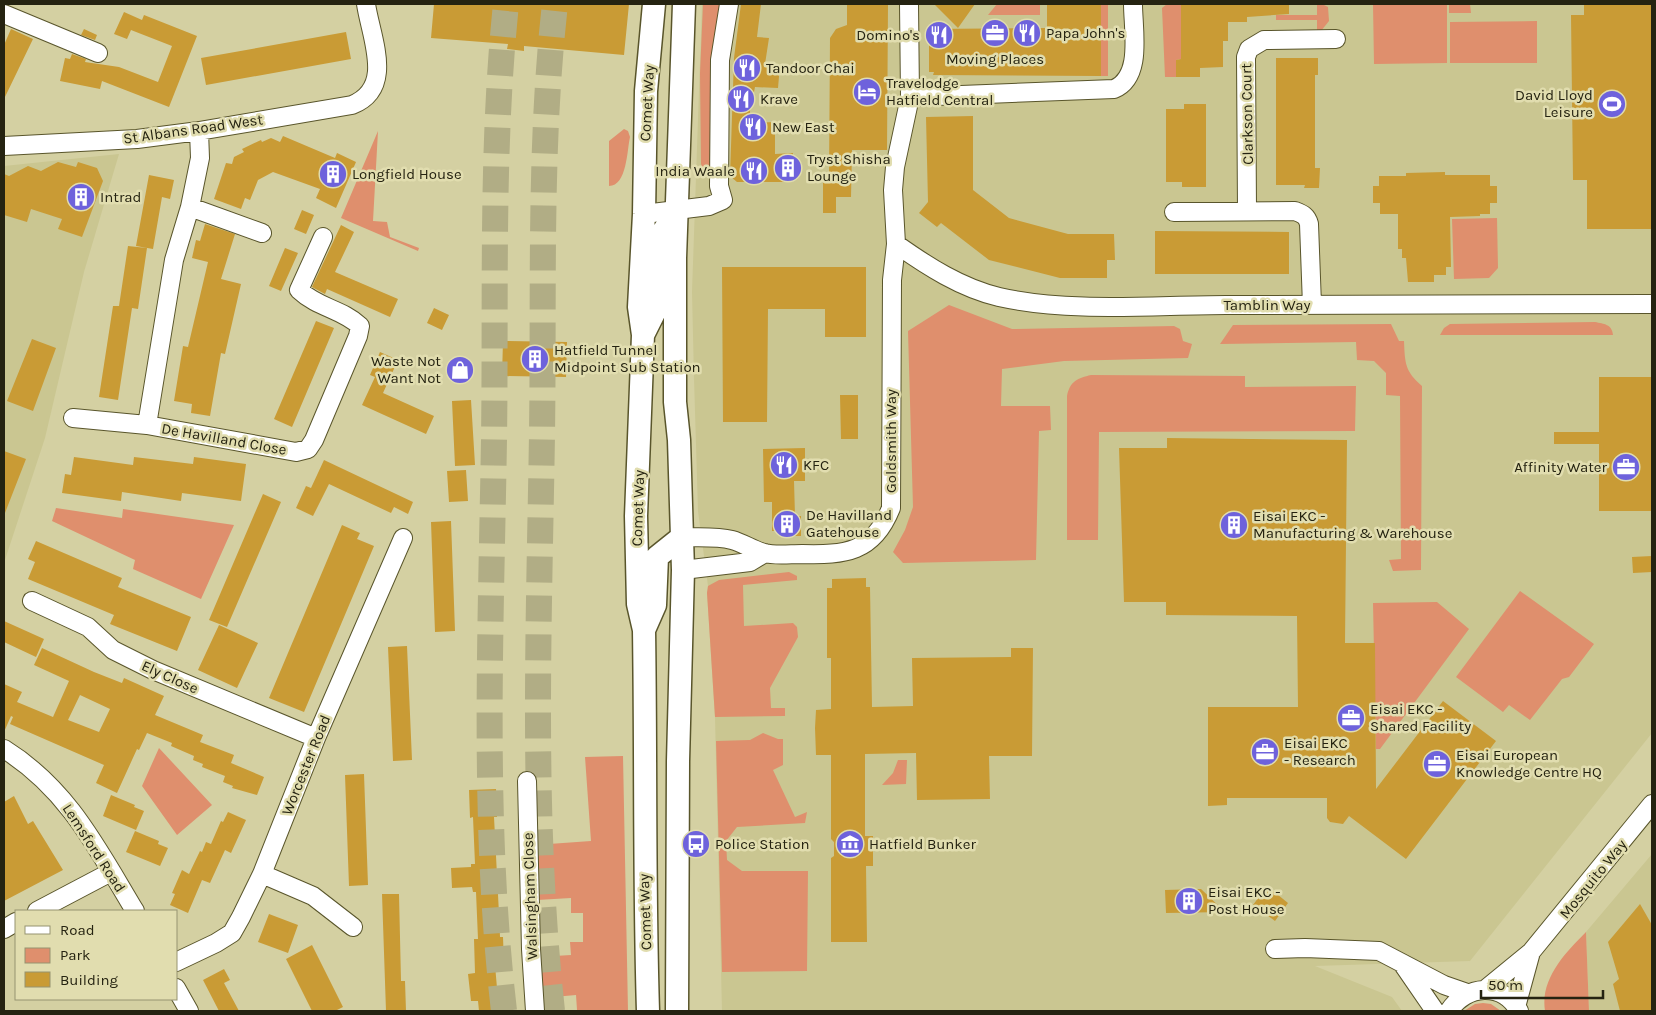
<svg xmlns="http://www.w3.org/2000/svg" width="1656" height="1015" viewBox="0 0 1656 1015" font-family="Karla,sans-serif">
<rect width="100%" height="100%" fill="#d4d0a2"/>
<path fill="#cac691" d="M702,4H1652V733L1470,961L1315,966L1392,997L1402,1011H722L715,717L707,593L708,586L698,511L694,378L692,292Z
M119,154L84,272L45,438L4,563V166Z
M1652,854V1011H1589L1586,932Z"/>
<path fill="#df8f6d" d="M703,4H723L712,172L704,171L701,164L700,73Z
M997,4H1040V15H988Z
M1101,4H1108V76H1101Z
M1167,4H1181V59L1176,60V77H1165L1162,8Z
M1317,4L1324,5L1328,7L1329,21L1321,31H1317V20H1276V15H1317Z
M1373,4H1447V63L1374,64Z
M1449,4H1470L1471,13H1449Z
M1537,21V63H1450V22Z
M624,129L628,131L630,137C627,150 627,186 609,186V141Z
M378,131L373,221L387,222L390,237L419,248L418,251L341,218Z
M1497,218L1498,268L1489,278L1454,279L1452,219Z
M949,305L1012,329L1174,326L1180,329L1183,341L1192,344L1188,358L1064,361L1002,369L1001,406H1050L1051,430L1039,431L1036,560L903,563L893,552L905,530L913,507L908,331Z
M1595,322C1604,324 1612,324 1613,335H1440L1444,328L1450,324Z
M1391,324L1399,341H1404C1405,364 1405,371 1422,386L1421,570L1393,571L1389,560L1401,559L1400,396L1386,395V373L1374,361L1357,360L1356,342L1220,344L1233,325Z
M1091,375L1245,376V387L1356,386L1355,431L1099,432L1098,540H1067V396C1070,381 1078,378 1091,375Z
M56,508L122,518L123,509L234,525L201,599L133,569L135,560L52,521Z
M789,572L797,576V580L743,585L744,626L793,623L797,627L798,637L770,688L771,708H785V716L715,717L707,593L708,586L719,580Z
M1520,591L1594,644L1569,677L1562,679L1530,720L1509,705L1503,712L1456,677Z
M1437,602L1469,629L1380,749H1376L1373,603Z
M763,733L778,739H783V765L773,770L795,817L807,812L805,823L737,827L726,841L727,860L742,871H808L807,971L722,972L716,741L750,740Z
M159,748L212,805L177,835L142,786Z
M623,756L628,1011L577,1010L576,995L542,998L538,957L571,955L570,942H583V913H571V898L537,900L535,845L591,841L585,757Z
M898,760H907L906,784L882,785L893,773Z
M1586,932L1589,1011H1545C1540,979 1565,953 1586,932Z
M1483,1003L1491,1004L1501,1011H1464L1475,1004Z"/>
<path fill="#c99b35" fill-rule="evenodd" d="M434,4H629L624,55L524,46V51L507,49L508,44L431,38Z
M741,4H761L757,37L769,38L765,64L780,65L778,88L755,87L754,92H750V123L775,122V154L793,153L792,182H737L730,176L734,58Z
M847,4H888L887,150H852L851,197H836V213H823V180L829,179L830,38L836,29L847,25Z
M934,4H975L958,28Z
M1047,4H1101V76L933,75L934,72H929V29L1047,28Z
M1181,4H1289V14L1247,17V22H1228V41H1223V67L1200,68V77H1176V60L1181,59Z
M1584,4H1652V229H1587V180H1573L1571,15H1584Z
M124,12L142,20L144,15L197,36L169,107L102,81L100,89L60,81L65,58L70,59L72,54L86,59L85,62L119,67L158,82L172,46L131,30L127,39L114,34Z
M11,29L33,39L4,99V45Z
M84,29L97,35L95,40L81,35Z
M346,32L351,59L206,85L201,58Z
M1276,58H1318V75H1315V168H1320L1319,188H1304L1305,185H1276Z
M1184,104H1206V187H1182V182H1166V109H1184Z
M973,116V190L1009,218L1068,234H1114L1115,260H1107V278H1060L989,260L941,223L937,227L919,213L928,202L926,117Z
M283,136L335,158L337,153L356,162L336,208L316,198L320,189L273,172L258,180L250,200L245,198L241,209L214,199L226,163L232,164L234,157L244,152L242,149L261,140L262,142L271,138L280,142Z
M58,162L76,167L78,162L97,168L103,181L82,237L58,229L62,219L31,209L27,222L4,215V174L9,176L28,166L41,171Z
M1445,172V175H1490V186H1497V203H1490V214H1480V216L1450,217L1451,267H1446V275H1434V282H1408L1406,258H1402V249H1398V214H1380V203H1373V186H1379V176H1406V173Z
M149,175L174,180L170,199L162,197L153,249L136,246Z
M302,210L314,215L306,234L294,229Z
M205,224L235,234L221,279L241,284L225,354L221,353L210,416L191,413L192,404L174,401L183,346L188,347L208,262L192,258L196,240L200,241Z
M341,225L354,232L335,272L398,299L390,317L327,289L325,294L312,287Z
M1155,231L1289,232V274H1155Z
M128,246L147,248L138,309L132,308L118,400L99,397L113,306H119Z
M285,248L298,253L281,291L269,286Z
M722,267H866V337H825V309H768L767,422H723Z
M434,308L449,315L442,330L427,323Z
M316,321L334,328L292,427L274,419Z
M32,339L56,348L33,411L7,401Z
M503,341L567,342L566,377L502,376Z
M380,352L398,360L383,393L434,416L426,434L362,405L375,377L370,375Z
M1599,377H1652V511H1599V444H1554V432H1599Z
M840,395H858V439H841Z
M471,400L475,465L455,466L452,401Z
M1167,438L1347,440L1345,643H1375L1376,789L1443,701L1496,741L1406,859L1349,816L1343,824L1330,822L1327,818V798H1227V805L1208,806V707H1298L1297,616L1166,615V602H1124L1119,448H1167Z
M805,448V481H794L795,516H801V536H781L780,531H772V502H764L763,449Z
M4,451L26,459L5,513H4Z
M74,457L133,465L134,457L193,464L194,457L246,464L241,501L182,493L181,501L122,492L121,501L62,493L65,474L71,475Z
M324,460L413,502L408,514L394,507L391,513L329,484L313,516L296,508L306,486L311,488Z
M466,470L468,501L449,502L447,471Z
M263,494L281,502L227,627L209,620Z
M451,521L455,631L435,632L431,522Z
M342,525L360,533L357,539L374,546L304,712L269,698Z
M36,541L122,578L118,587L191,617L177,651L110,624L114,615L28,579L35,562L28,559Z
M1652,556V572L1633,573L1632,557Z
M866,578V587H870L872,707L913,706L912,658L1011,657V648H1033L1032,756H989L990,799L917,800L916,753L865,754V836H873V866H866L867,942H831V858L834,856V842L831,839V755H816L815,728L816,710L831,709V658H827V588H832V579Z
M4,621L44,639L36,657L4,642Z
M219,625L258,643L237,688L198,670Z
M407,646L412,760L393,761L388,647Z
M42,648L94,672L122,683L124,678L164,696L155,715L203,735L200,742L234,755L231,763L264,777L257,795L232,788L233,786L223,782L225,776L202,767L203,764L193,760L194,756L171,746L172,743L147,733L139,750L137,749L117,793L96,783L104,765L10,724L13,717L11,716L4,732V684L22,692L17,702L53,717L69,681L34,665ZM80,695L110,709L99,732L68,720Z
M364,774L368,885L349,886L345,775Z
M496,789L497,817H494L499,914L500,937H503L504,964L495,965L499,1011H479L478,1001H471L468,974L475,973L474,939H478L476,892H473L472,887L452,888L451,868L471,867V864H475L473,817L470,818L469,790Z
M111,795L135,805L134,807L144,811L136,830L103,816Z
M14,796L28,824L33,821L63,870L4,901V802Z
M228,812L246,820L231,853L225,850L210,883L202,880L188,913L170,905L175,894L172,893L182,870L189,874L200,851L202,852L206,842L211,844L221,821L223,822Z
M135,831L159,841L158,844L168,848L160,866L126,852Z
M1267,886L1288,903L1275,921L1253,905Z
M1201,889L1225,912L1166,913L1165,890Z
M382,894H399L401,981H405L406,1011H386Z
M1640,904L1652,925V1011H1620L1613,984L1619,979L1608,942Z
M269,914L298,925L288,953L258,942Z
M312,945L343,1007L335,1011H312L286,959Z
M224,969L230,980L224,983L239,1011H219L203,980Z"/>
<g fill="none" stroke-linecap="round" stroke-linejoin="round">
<path stroke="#b1ad85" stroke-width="26" stroke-dasharray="26 13" stroke-linecap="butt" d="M504,1011C482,821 491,630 494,439C496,294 491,148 506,4
M552,1011C531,819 539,627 542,434C544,291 539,146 555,4"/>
<defs>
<path id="minor" d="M4,14L98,53
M910,97L1114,89C1143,77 1133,30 1133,4
M199,131L200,158L190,207L174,260L147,425L296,452L308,449L314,440L358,336L360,326C342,309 318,308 299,290L323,237
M4,146L137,139L199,131L352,105C395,88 371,38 366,4
M190,207L262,233
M1247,210L1246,57L1249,49L1264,40L1336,39
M1174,212L1295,211C1303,214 1307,216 1309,224L1312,305
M644,214L709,206L723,200L719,186L720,60L729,4
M896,244C927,266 961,288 999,297C1072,313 1152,305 1226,305C1368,305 1510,304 1652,304
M73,418L147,425
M682,537C698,538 716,536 732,540C743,543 753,550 764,553C775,556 790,554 802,554C845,555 873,553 891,508L892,280L896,244L893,190L895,167L910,97L909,4
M683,570L750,562L765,553
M32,601L88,627L113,650L153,670L316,738
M4,749C68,789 97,848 135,911
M527,781L531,949L535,1011
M262,874L313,896L353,927
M37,911L111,872
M4,929L16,922
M1275,949L1305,948L1379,951L1444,985L1467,993
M176,962L216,943L232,933L241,917L262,874L316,738L403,538
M1404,966L1435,1011
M176,988L189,1011
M1487,988L1531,952L1652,804
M1516,1007L1531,952
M1449,1011C1466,985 1502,981 1519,1011"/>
<path id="major" d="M643,335L657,307L661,235L674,215
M644,630L655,605L657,557L682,537
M648,1011C644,884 646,757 644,630L638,604L636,516L643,335L639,307L644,214L646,91L654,4
M677,1011L678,761L683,570L679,440L675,402V258L684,4"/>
</defs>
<use href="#minor" stroke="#59552b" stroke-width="20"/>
<use href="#major" stroke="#59552b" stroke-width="25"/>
<use href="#minor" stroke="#fff" stroke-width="18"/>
<use href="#major" stroke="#fff" stroke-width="22"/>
</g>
<defs>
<symbol id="office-disc" viewBox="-11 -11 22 22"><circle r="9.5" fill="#6e62dc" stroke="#e1ddaf"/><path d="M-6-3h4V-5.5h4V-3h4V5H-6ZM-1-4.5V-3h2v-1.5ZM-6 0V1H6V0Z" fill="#fff"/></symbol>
<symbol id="restaurant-disc" viewBox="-11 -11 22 22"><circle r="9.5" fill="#6e62dc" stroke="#e1ddaf"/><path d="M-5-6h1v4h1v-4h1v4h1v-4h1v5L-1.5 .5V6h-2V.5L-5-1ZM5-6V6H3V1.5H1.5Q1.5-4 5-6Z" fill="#fff"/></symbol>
<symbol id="hotel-disc" viewBox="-11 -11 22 22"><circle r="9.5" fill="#6e62dc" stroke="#e1ddaf"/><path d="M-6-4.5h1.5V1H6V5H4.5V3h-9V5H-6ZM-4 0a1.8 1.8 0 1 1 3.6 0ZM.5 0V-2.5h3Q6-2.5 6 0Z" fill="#fff"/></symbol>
<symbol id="stadium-disc" viewBox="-11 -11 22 22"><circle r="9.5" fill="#6e62dc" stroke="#e1ddaf"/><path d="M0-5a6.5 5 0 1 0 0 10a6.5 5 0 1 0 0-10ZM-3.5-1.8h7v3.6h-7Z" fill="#fff"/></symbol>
<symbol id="building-disc" viewBox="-11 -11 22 22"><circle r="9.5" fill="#6e62dc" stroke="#e1ddaf"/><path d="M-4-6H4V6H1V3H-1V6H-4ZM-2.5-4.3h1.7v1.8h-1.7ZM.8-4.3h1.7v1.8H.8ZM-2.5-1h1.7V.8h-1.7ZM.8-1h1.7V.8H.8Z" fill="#fff"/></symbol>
<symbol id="shop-disc" viewBox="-11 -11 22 22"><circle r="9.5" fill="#6e62dc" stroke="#e1ddaf"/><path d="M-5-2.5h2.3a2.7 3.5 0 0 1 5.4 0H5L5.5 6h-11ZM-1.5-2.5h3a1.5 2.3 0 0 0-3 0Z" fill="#fff"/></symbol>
<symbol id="bus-disc" viewBox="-11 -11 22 22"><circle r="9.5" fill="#6e62dc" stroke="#e1ddaf"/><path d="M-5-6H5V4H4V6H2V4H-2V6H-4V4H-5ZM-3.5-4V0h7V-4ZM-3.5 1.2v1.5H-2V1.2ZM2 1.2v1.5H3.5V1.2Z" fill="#fff"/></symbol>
<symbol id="museum-disc" viewBox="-11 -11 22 22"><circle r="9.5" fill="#6e62dc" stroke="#e1ddaf"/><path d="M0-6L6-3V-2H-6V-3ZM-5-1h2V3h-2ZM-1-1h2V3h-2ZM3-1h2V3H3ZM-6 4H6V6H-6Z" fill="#fff"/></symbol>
</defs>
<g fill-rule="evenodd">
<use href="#office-disc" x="979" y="17" width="32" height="32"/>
<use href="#restaurant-disc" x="1011" y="17" width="32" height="32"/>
<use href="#restaurant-disc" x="923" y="19" width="32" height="32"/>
<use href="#restaurant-disc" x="731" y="52" width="32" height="32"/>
<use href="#hotel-disc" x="851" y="76" width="32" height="32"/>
<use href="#restaurant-disc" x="725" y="83" width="32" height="32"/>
<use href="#stadium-disc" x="1596" y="88" width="32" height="32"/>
<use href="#restaurant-disc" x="737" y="111" width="32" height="32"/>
<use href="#building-disc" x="772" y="152" width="32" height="32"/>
<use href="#restaurant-disc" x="738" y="155" width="32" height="32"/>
<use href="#building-disc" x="317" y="158" width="32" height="32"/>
<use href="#building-disc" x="65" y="181" width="32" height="32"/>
<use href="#building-disc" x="519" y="343" width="32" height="32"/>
<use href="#shop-disc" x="444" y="354" width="32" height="32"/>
<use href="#restaurant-disc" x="768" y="449" width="32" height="32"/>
<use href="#office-disc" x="1610" y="451" width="32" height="32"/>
<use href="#building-disc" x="771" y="508" width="32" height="32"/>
<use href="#building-disc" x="1218" y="509" width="32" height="32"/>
<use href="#office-disc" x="1335" y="702" width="32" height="32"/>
<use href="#office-disc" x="1249" y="736" width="32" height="32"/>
<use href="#office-disc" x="1421" y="748" width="32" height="32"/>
<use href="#bus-disc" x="680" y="828" width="32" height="32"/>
<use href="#museum-disc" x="834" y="828" width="32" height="32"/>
<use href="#building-disc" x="1173" y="885" width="32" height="32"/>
</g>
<g text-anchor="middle" stroke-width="5" stroke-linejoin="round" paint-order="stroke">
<g font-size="15" fill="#252311" stroke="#e1ddaf" text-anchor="start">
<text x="1046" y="38">Papa John's</text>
<text x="920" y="40" text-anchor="end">Domino's</text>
<text x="995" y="64" text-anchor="middle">Moving Places</text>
<text x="766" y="73">Tandoor Chai</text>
<text x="886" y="88">Travelodge<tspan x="886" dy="17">Hatfield Central</tspan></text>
<text x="1593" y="100" text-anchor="end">David Lloyd<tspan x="1593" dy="17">Leisure</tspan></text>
<text x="760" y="104">Krave</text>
<text x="772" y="132">New East</text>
<text x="807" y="164">Tryst Shisha<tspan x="807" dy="17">Lounge</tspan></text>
<text x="735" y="176" text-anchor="end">India Waale</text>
<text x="352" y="179">Longfield House</text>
<text x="100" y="202">Intrad</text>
<text x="554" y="355">Hatfield Tunnel<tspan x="554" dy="17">Midpoint Sub Station</tspan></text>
<text x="441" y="366" text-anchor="end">Waste Not<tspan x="441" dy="17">Want Not</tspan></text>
<text x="803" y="470">KFC</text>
<text x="1607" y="472" text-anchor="end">Affinity Water</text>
<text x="806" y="520">De Havilland<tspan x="806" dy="17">Gatehouse</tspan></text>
<text x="1253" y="521">Eisai EKC -<tspan x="1253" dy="17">Manufacturing &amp; Warehouse</tspan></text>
<text x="1370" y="714">Eisai EKC -<tspan x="1370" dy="17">Shared Facility</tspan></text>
<text x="1284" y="748">Eisai EKC<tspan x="1284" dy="17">- Research</tspan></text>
<text x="1456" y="760">Eisai European<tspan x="1456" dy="17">Knowledge Centre HQ</tspan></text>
<text x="715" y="849">Police Station</text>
<text x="869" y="849">Hatfield Bunker</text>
<text x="1208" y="897">Eisai EKC -<tspan x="1208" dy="17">Post House</tspan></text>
</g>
<g font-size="15" fill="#252311" stroke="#e1ddaf">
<text transform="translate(647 103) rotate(-87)" y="5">Comet Way</text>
<text transform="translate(1247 114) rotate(-91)" y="5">Clarkson Court</text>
<text transform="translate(193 129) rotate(-8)" y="5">St Albans Road West</text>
<text x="1267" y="310">Tamblin Way</text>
<text transform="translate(224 439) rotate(10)" y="5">De Havilland Close</text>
<text transform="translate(891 441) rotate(-90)" y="5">Goldsmith Way</text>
<text transform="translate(638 508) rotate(-88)" y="5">Comet Way</text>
<text transform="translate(170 677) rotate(24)" y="5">Ely Close</text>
<text transform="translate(306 765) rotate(-68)" y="5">Worcester Road</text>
<text transform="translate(94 848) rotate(57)" y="5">Lemsford Road</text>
<text transform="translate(1593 879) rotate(-51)" y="5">Mosquito Way</text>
<text transform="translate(530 896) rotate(-92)" y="5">Walsingham Close</text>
<text transform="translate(645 912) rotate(-92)" y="5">Comet Way</text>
</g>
</g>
<rect width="1656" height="1015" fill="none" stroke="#252311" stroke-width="10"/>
<rect x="15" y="910" width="162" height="90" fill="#e1ddaf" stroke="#969370"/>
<rect x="25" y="926" width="25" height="8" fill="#ffffff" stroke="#969370"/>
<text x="60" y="935" font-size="15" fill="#252311">Road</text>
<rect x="25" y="948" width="25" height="15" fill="#df8f6d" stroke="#969370"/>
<text x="60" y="960" font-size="15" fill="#252311">Park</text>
<rect x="25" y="972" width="25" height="15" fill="#c99b35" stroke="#969370"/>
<text x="60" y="985" font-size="15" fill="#252311">Building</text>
<path d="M1481 990v8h122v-8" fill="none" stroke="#252311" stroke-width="2.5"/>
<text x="1488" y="990" font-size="15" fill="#252311" stroke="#e1ddaf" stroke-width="4" paint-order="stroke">50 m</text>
</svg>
